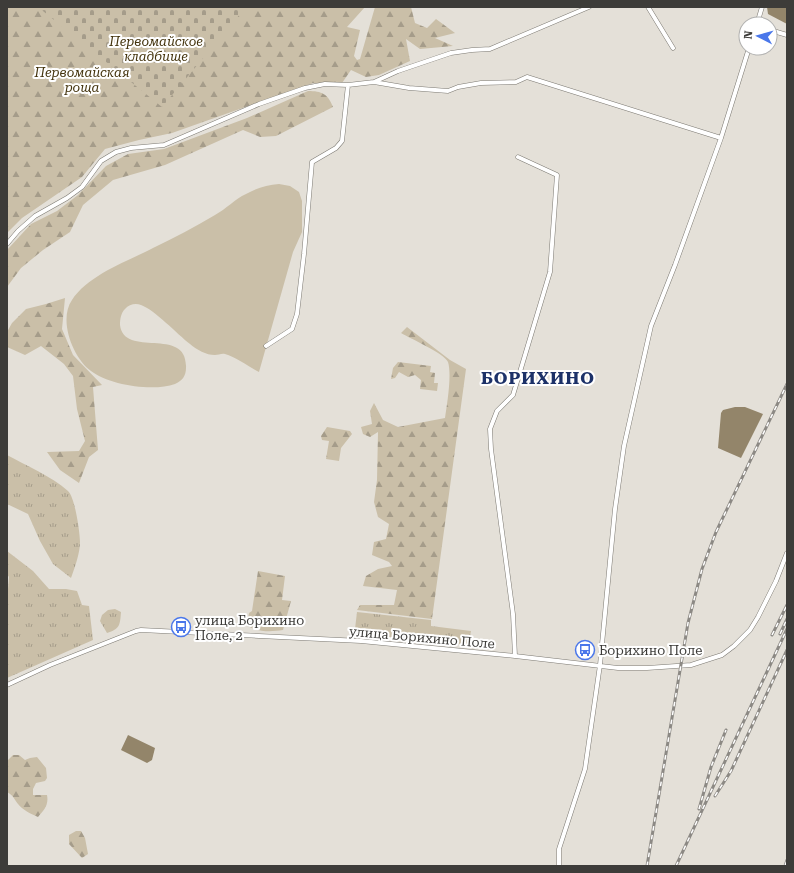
<svg xmlns="http://www.w3.org/2000/svg" width="794" height="873" viewBox="0 0 794 873" font-family="'Roboto Serif',serif">
<defs>
<pattern id="grass-tufts" width="24" height="20" patternUnits="userSpaceOnUse"><rect width="24" height="20" fill="#cabfa8"/><path d="M3 7l-1-3M5 7V3M7 7l1-3M15 17l-1-3M17 17v-4M19 17l1-3" fill="none" stroke="#a59c8a"/></pattern>
<pattern id="forest-firs" width="22" height="20" patternUnits="userSpaceOnUse"><rect width="22" height="20" fill="#cabfa8"/><path d="M5 1l3.5 6h-7zM16 11l3.5 6h-7z" fill="#a59c8a"/></pattern>
<pattern id="cemetery-stones" width="16" height="16" patternUnits="userSpaceOnUse"><rect width="16" height="16" fill="#cabfa8"/><path d="M2 7V4a2 2 0 0 1 4 0v3zM10 15v-3a2 2 0 0 1 4 0v3z" fill="#a59c8a"/></pattern>
</defs>
<rect width="100%" height="100%" fill="#e4e0d8"/>
<path fill="url(#grass-tufts)" d="M7,455C27,466 51,476 68,491C75,497 80,533 80,542C80,553 75,567 71,578L53,564L40,541L28,514L7,504Z
M7,551L33,571L49,589H66L77,591L82,605L89,606L93,640L7,678V590L8,589L9,577L7,574Z
M115,609L121,612C120,625 120,629 107,633L100,621L102,615L108,610Z
M357,612L431,620V626L471,631L469,642L467,645L357,634L355,629Z"/>
<path fill="url(#forest-firs)" d="M7,7H365L347,27L360,30L354,56L357,60L360,59L375,7H411L415,23L427,28L436,19L455,33L435,38L453,46L420,49L406,39L410,61L379,75L366,77L351,70L342,83H313L172,133L139,140L105,149L82,177L22,218L7,233Z
M308,91C322,91 328,94 333,107L276,136L260,137L243,130L165,165L113,180L83,205L70,232L43,250L21,268L7,287V250L31,224L57,211L78,195L106,166L128,154L164,149L247,118Z
M65,298L62,329L73,355L102,385L93,387L98,450L89,457L79,483L60,470L47,452L79,451L85,441L77,409L73,376L64,364L41,346L25,355L7,347V332L12,323L26,309L46,304Z
M407,327L450,360L466,369L432,619L357,610L360,605H394L397,590L363,586L366,576L378,569L392,566L389,562L372,555L374,542L386,539L389,524L378,517L374,502L377,480L378,432L370,437L363,434L361,427L372,424L370,411L374,403L383,420L398,427L445,418C447,404 452,375 448,362C444,353 411,339 401,333Z
M398,362L431,366L430,372L435,373L434,383H438L437,391L420,389L421,380L415,375L408,377L399,372L395,378L391,379L393,368Z
M327,427L350,431L352,434L341,448L339,461L326,459L329,441L322,440L321,436Z
M258,571L285,576L282,600L291,601L283,630C270,632 259,632 247,626L249,613L252,611Z
M13,755H19L25,760L30,758L37,757L46,768L47,778L45,781L36,783L33,789V795H47C49,805 44,810 38,817C31,814 23,810 18,804C14,799 13,795 7,792V761Z
M76,831H81L85,838L88,854L82,858L69,844V835Z"/>
<path fill="url(#cemetery-stones)" d="M38,7H246L162,107Z"/>
<path fill="#cabfa8" d="M279,184L290,186L299,192L302,201V232L293,252L259,372C249,367 236,357 225,354C222,353 218,355 215,355C206,355 197,350 190,344C177,334 155,310 141,305C136,303 129,304 125,309C121,313 120,319 120,325C124,359 188,325 186,368C186,376 182,381 175,384C153,392 109,385 91,371C73,358 58,320 72,300C88,275 128,261 153,248C174,238 195,227 215,215C226,209 235,199 246,194C257,188 267,185 279,184Z"/>
<path fill="#93856a" d="M767,7H787V24L768,14Z
M735,407H745L763,414L741,458L718,448L721,413L723,410Z
M128,735L155,748L152,760L147,763L121,750Z"/>
<g fill="none" stroke-linecap="round" stroke-linejoin="round">
<defs>
<path id="street" d="M648,7L673,48
M757,24L762,7
M770,30L787,35
M374,82L409,88L448,91L458,87L481,83L516,82L527,77L721,138
M7,244L18,231L35,216L67,198L82,187L101,161L116,152L131,148L164,145L259,104L305,88L325,84L348,85L374,82L398,71L451,53L472,50L490,49L589,7
M266,346L292,329L297,314L304,254L312,162L336,148L342,141L348,85
M515,656L513,614L491,449L490,429L497,411L513,395L550,272L557,175L518,157
M7,685L50,665L136,631L141,630L361,641L515,656L618,668H647L691,665L722,655L734,646L750,630L758,617L776,581L787,553
M559,866V849L585,769L600,665L615,509L624,446L651,326L675,265L721,138L749,48"/>
</defs>
<use href="#street" stroke="#7c7972" stroke-width="5"/>
<use href="#street" stroke="#fff" stroke-width="4"/>
<defs>
<path id="rail" d="M780,634L787,619
M772,635L787,605
M715,796L731,771L787,650
M699,809L711,767L726,730
M647,866L688,623L702,569L716,532L787,384
M676,866L787,629
M785,866L787,860"/>
</defs>
<use href="#rail" stroke="#8c8984" stroke-width="3"/>
<use href="#rail" stroke="#fff" stroke-width="1.5" stroke-dasharray="4.5" stroke-linecap="butt"/>
</g>
<defs>
<symbol id="bus-ring" viewBox="-11 -11 22 22"><circle r="9.5" fill="#fff" stroke="#4a77ea" stroke-width="1.5"/><path d="M-5-6H5V4H4V6H2V4H-2V6H-4V4H-5ZM-3.5-4V0h7V-4ZM-3.5 1.2v1.5H-2V1.2ZM2 1.2v1.5H3.5V1.2Z" fill="#4a77ea"/></symbol>
</defs>
<g fill-rule="evenodd">
<use href="#bus-ring" x="170" y="616" width="22" height="22"/>
<use href="#bus-ring" x="574" y="639" width="22" height="22"/>
</g>
<g text-anchor="middle" stroke-width="4" stroke-linejoin="round" paint-order="stroke">
<g font-size="13" font-style="italic" fill="#44340e" stroke="#fff">
<text x="156" y="46">Первомайское<tspan x="156" dy="15">кладбище</tspan></text>
<text x="82" y="77">Первомайская<tspan x="82" dy="15">роща</tspan></text>
</g>
<g font-size="13" fill="#3d3c39" stroke="#fff" text-anchor="start">
<text x="195" y="625">улица Борихино<tspan x="195" dy="15">Поле, 2</tspan></text>
<text x="599" y="655">Борихино Поле</text>
</g>
<g font-size="13" fill="#3d3c39" stroke="#fff">
<text transform="translate(422 637) rotate(5)" y="5">улица Борихино Поле</text>
</g>
<g font-size="17" font-weight="bold" letter-spacing="1" fill="#1c3168" stroke="#fff">
<text x="538" y="384">БОРИХИНО</text>
</g>
</g>
<rect width="794" height="873" fill="none" stroke="#3d3c39" stroke-width="16"/>
<g transform="translate(758 36) rotate(276)"><circle r="19" fill="#ffffff" stroke="#b1b1b0"/>
<path d="M0-3L7 15L0 10L-7 15Z" fill="#4a77ea"/>
<text y="-6" font-size="11" font-weight="bold" text-anchor="middle" fill="#3d3c39">N</text>
</g>
</svg>
